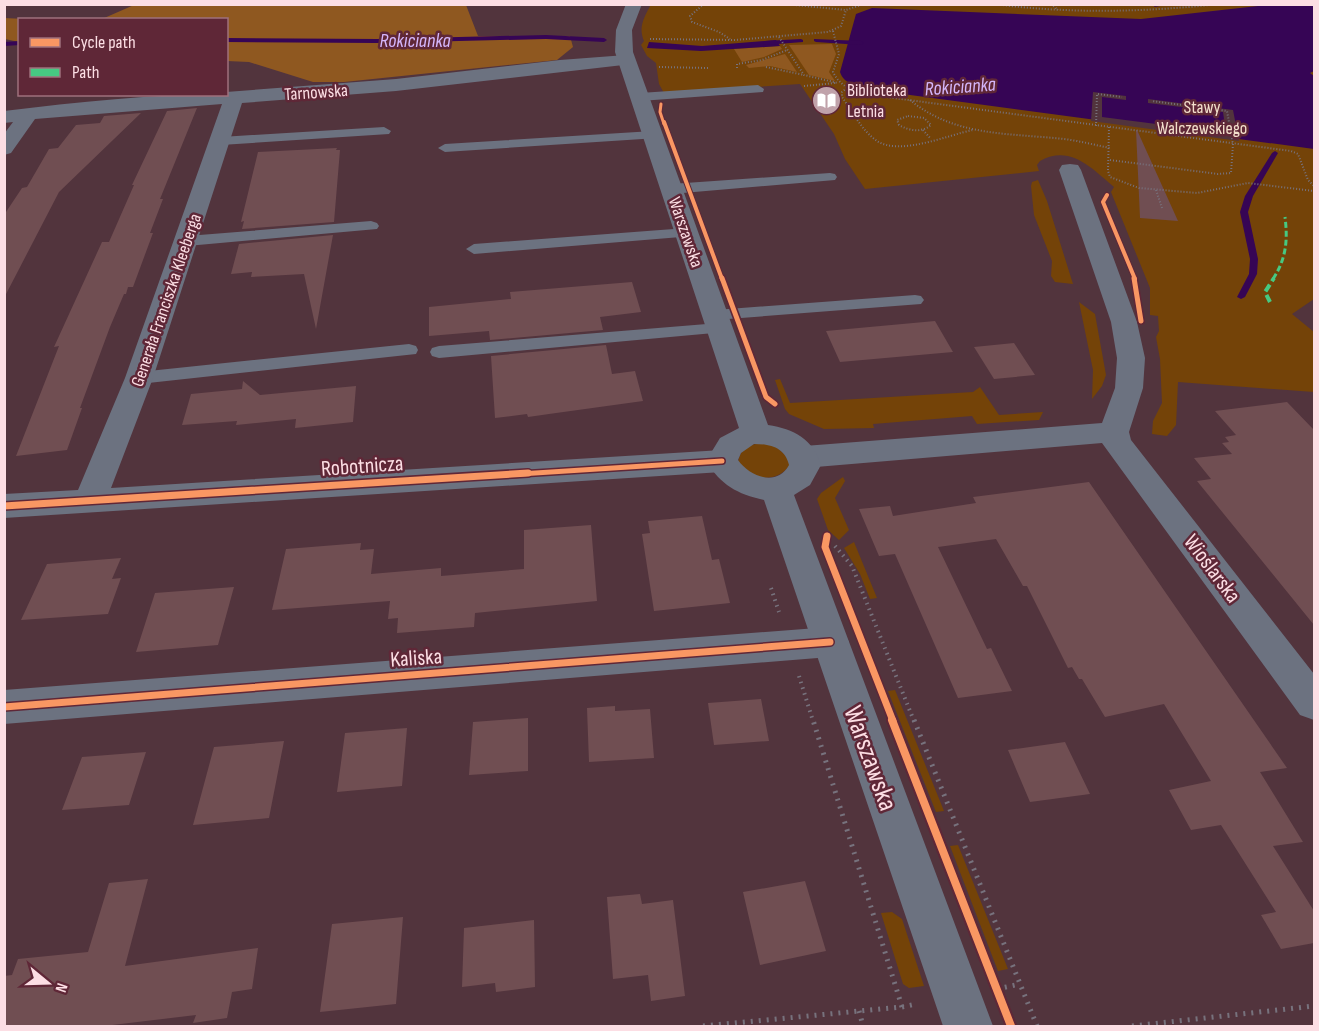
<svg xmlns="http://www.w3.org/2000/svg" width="1319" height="1031" viewBox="0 0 1319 1031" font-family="'Sofia Sans Condensed',sans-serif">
<rect width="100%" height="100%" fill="#52343d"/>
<path fill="#744308" d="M651,4L1314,5V299L1292,314L1314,332V392L1178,382L1176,425L1167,436L1152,434L1153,421L1162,403L1160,359L1156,337L1159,331L1158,316L1150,315V288L1111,192L1114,187C1092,169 1071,144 1040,161L1037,165L1039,171L865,189L845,159L834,134L800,84L664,93L659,84L656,63L647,56L641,45L644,41C638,27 644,18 651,4Z
M1038,180L1047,201L1073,284L1055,282L1051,276L1052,261L1034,215L1031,186L1032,182Z
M1079,302L1095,314L1106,375L1102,386L1092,399L1093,370Z
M780,379L790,403L973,392L980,387L999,415L1043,412L1039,420L977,424L972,416L873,424L874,428L824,429L789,414L785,409L775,380Z
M765,443L775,446L789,458V466C779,479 767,479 752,476L738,463C740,447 751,444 765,443Z
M843,477L845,481L835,498L849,530L839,540L828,530L817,499L821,493Z
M854,542L877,598L870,599L860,574L844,548Z
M895,690L944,811L936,812L888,691Z
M958,845L1008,969L998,971L950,846Z
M892,912L902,919L924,986L909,988L903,984L881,913Z"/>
<path fill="#8f5820" d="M134,5H466L478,36H570L573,47L557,60L344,82H313L249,62L227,61L226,20L102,19Z
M4,18L25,19L20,20L19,42L5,39Z
M832,44L836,54L829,72L835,81L809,75L789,45Z
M780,46L782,49L764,57L742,62L734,49Z
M785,54L797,72L770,66L749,68L746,65Z"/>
<path fill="#360555" d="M1267,5H1314V71L1310,73L1314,76V149L873,90C860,87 844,85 840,72L856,14L872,8L1141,19Z
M776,40L780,46L701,51L647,48L649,42L702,46Z"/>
<path fill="#52343d" d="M1093,92L1126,96V100L1102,97V117L1226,133L1223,112L1148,103V99L1233,110L1239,141L1091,121Z"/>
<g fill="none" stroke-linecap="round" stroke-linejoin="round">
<path fill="#360555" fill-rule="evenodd" d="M1156,4H1172L1154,7Z
M546,35L604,38L607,40L604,42L546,39L377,43L226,42V38L377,39Z
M801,39L803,40V42L765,45L762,43L765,41Z
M814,39L861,41L864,43L861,45L816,42L814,41Z
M20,41V45L4,46V42Z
M1275,151L1278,153L1253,196L1248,212L1258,259L1257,274L1245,297L1241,299L1237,297L1249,274L1250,259L1240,212L1245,196L1272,153Z"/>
</g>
<path fill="#704e52" d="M197,108L160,199H163L150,233H153L133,287H128L126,294H124L110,327L80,408H82L67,450L16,456L59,346L54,347L102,242H109L134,185H132L167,111Z
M141,113L59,192L4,298V215L22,188L27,187L49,149L58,148L76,125L100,123L104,116Z
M1136,130H1137L1178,221L1140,218Z
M337,148L336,150H340L334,222L242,229L244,221L241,222L258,152Z
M333,235L316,329L304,274L251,277L252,272L231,274L239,244Z
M632,282L641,312L600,317L603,330L490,340L489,331L429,336V307L511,299L510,292Z
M935,321L953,352L840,362L826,331Z
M1014,343L1035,375L994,379L974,347Z
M606,345L612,374L635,371L643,401L549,414L528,417L527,414L495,418L491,356Z
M243,381L260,395L356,386L353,422L295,428L296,419L236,425L237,421L182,425L191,394L242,389Z
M1287,402L1314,430V625L1197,481L1211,479L1194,458L1232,454L1222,443L1229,442L1225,437L1236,435L1215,411Z
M1089,482L1287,768L1260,772L1303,842L1273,846L1314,911V943L1281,949L1261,915L1276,912L1221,825L1191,830L1169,790L1211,781L1164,704L1105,717L1082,679H1079L1072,667L1068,668L1027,586H1023L996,539L938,547L987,649L991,648L1012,691L958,698L895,554L879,556L859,509L890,506L893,516L976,503L973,497Z
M702,516L712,560L719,559L730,603L654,611L642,534L650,533L648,521Z
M591,525L597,601L475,613L474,627L397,633L398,618L388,619L390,601L272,610L286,549L361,543L360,550L374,549L371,574L441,568V576L524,569V530Z
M121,558L112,579L121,578L108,614L21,620L47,564Z
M234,587L218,645L136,652L155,593Z
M761,699L769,741L714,745L708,703Z
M615,706V711L650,709L654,758L589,762L587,708Z
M528,718V771L469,775L473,722Z
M407,728L402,786L337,792L345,733Z
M284,741L269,818L193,825L214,747Z
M1065,742L1090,794L1030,802L1008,750Z
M146,752L129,805L62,810L82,757Z
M148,879L125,966L258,948L252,989L232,992L227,1018L193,1023L196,1015L104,1026H4V976L12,975L18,959L88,952L109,883Z
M805,881L826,951L760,965L743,892Z
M640,894L642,904L673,900L685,996L651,1001L648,975L613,979L607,897Z
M403,917L396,1004L320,1012L332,924Z
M534,920L535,987L496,992L495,983L462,987L464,928Z"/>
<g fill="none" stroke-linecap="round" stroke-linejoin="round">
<path stroke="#77727d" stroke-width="2" stroke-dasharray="1 2" stroke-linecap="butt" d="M704,4L690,16L692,22L719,32L730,39
M784,4L846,10
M934,4H978
M994,4C1070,14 1144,12 1220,4
M1051,4L1058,10
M833,31L839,54L833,72C841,88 855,92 871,95L1291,151L1298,154L1308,180L1314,186
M779,37L804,75L838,83
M650,39L734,40L828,32L841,26L846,10L864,4
M659,67L708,68
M766,67L804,75
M737,68V64L762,60L787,50
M804,86L835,83
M847,88L842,92V97C852,111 862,131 877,141C900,156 948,135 973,130
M910,100C955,137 1010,133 1064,139C1080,141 1095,145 1110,148
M908,116L924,118L931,125C921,133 910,131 899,125L897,120Z
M1096,126L1097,94L1122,97
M1109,127L1108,171L1110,177L1139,188L1197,193L1248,183L1314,191
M923,130L931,139
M1110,160L1218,174L1231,173L1233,144L1227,111L1152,101
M1156,190L1162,208"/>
<path stroke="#77727d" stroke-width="4" stroke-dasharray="1.5 4.5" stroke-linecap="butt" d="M835,546L852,566L914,721
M771,588L779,612
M799,676L813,721"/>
<path stroke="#77727d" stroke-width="5" stroke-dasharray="2 6" stroke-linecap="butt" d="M914,720L1037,1026
M997,989L1020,984
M902,1007L916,1004
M859,1011L863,1026
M703,1026L902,1007L813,720
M1132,1026L1314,1006"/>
<path fill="#6c7280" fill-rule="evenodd" d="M758,85L764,89L763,92L640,101L634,97L640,93Z
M384,127L391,131L389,134L221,145L214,141L221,137Z
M653,131L660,135L658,138L445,152L438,148L445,144Z
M830,173L835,174L837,177L835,180L671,194L663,189L671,184Z
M371,221L377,223L379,226L377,229L187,246L179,241L187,236Z
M687,228L693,230L695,233L693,236L474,254L466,249L474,244Z
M915,295L921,296L924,300L921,304L715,320L709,319L706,315L709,311L715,310Z
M719,323L725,324L728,328L725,332L439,358L432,356L430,352L432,348L439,346Z
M409,344L416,346L418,350L416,354L139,384L132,382L129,378L132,374L139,372Z"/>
<path fill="#6c7280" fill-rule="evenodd" d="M626,55L632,56L635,60L632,64L396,91L242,103L153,378L111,488L722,450L733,454L738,461L733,468L722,472L4,518V494L78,490L125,378L222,104L35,119L11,153L4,155V134L13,122L4,123V111C78,102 152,94 226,94V92L396,79L560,60Z
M1070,164L1078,165L1081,170L1137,322L1145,358L1143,388L1129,432L1131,440L1314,674V720L1300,715L1102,443L804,468L793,464L788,457L793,450L804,446L1102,423L1115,388L1117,358L1111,322L1059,170L1062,165Z
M830,627L843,631L849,642L843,653L830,657L4,724V690Z"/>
<path fill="#6c7280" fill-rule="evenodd" d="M626,4H642L632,30L633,52L768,425C794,429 813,439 821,465L810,485L794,495L993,1026H943L764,500C737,494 721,485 706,461L720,438L739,428L615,52L616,30ZM754,444C771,444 785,448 789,465C777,487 750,477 738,460L741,453Z"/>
<path stroke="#46c982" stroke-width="3" stroke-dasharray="6 3" stroke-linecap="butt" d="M1273,279C1286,259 1288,241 1285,217"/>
<path stroke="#46c982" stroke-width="4" stroke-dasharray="8 4" stroke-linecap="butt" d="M1270,302L1265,292L1274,278"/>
<defs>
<path id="cycleway-far4" d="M661,104L660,112L664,124"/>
<path id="cycleway-far3" d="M664,122L722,279
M1107,195L1103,202L1135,279"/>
<path id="cycleway-far2" d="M722,278L766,397L775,404
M1134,278L1141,321
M504,475L722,461"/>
<path id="cycleway-far1" d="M4,506L528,473
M827,536L825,547L893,721
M4,707L830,642"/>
<path id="cycleway" d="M892,720L1011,1026"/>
</defs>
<use href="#cycleway-far4" stroke="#5f2737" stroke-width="5"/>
<use href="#cycleway-far3" stroke="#5f2737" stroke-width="6"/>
<use href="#cycleway-far2" stroke="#5f2737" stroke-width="8"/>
<use href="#cycleway-far1" stroke="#5f2737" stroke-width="10"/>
<use href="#cycleway" stroke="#5f2737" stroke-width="12"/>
<use href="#cycleway-far4" stroke="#f99763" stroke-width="3"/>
<use href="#cycleway-far3" stroke="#f99763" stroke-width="4"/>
<use href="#cycleway-far2" stroke="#f99763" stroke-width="5"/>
<use href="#cycleway-far1" stroke="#f99763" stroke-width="7"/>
<use href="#cycleway" stroke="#f99763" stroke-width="8"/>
</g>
<defs>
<symbol id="library-disc" viewBox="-11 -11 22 22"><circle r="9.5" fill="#c0a2aa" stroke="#5f2737"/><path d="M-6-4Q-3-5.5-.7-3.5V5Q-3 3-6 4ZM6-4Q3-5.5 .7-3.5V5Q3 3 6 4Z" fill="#fff"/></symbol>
</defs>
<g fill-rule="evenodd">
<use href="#library-disc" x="810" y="84" width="33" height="33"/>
</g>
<g text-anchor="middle" stroke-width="5" stroke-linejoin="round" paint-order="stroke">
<g font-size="18" fill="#fcdee4" stroke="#5f2737" text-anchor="start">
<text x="847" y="96">Biblioteka<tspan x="847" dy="21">Letnia</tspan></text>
</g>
<g font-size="18" fill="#fcdee4" stroke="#5f2737">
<text transform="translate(316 92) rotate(-4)" y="6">Tarnowska</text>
<text transform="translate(686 232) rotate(71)" y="6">Warszawska</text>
<text transform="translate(166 300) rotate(-71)" y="6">Generała Franciszka Kleeberga</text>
</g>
<g font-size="18" fill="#f3dfcc" stroke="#5f2737">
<text x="1202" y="113">Stawy<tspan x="1202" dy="21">Walczewskiego</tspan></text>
</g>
<g font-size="20" font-style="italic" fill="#d5b7fc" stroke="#5f2737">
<text x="415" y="47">Rokicianka</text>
<text transform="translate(960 86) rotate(-4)" y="7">Rokicianka</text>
</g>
<g font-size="22" fill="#fcdee4" stroke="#5f2737">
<text transform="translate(362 465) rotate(-4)" y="8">Robotnicza</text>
<text transform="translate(1213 568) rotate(53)" y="8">Wioślarska</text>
<text transform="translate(416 657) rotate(-4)" y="8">Kaliska</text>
</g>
<g font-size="27" fill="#fcdee4" stroke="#5f2737">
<text transform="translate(871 758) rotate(70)" y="9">Warszawska</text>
</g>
</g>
<rect width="1319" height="1031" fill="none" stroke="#fcdee4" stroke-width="12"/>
<rect x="18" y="18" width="210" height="78" fill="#5f2737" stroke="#9e707c" stroke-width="1.5"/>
<rect x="30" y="38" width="30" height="9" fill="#f99763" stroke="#9e707c" stroke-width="1.5"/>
<text x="72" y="48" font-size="18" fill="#fcdee4">Cycle path</text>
<rect x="30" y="68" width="30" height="9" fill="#46c982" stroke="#9e707c" stroke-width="1.5"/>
<text x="72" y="78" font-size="18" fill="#fcdee4">Path</text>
<g transform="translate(48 983) rotate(109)" stroke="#5f2737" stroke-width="4.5" paint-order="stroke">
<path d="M0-4.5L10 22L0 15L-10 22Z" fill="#fcdee4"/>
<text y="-9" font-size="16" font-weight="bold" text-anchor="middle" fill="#fcdee4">N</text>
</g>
</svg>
